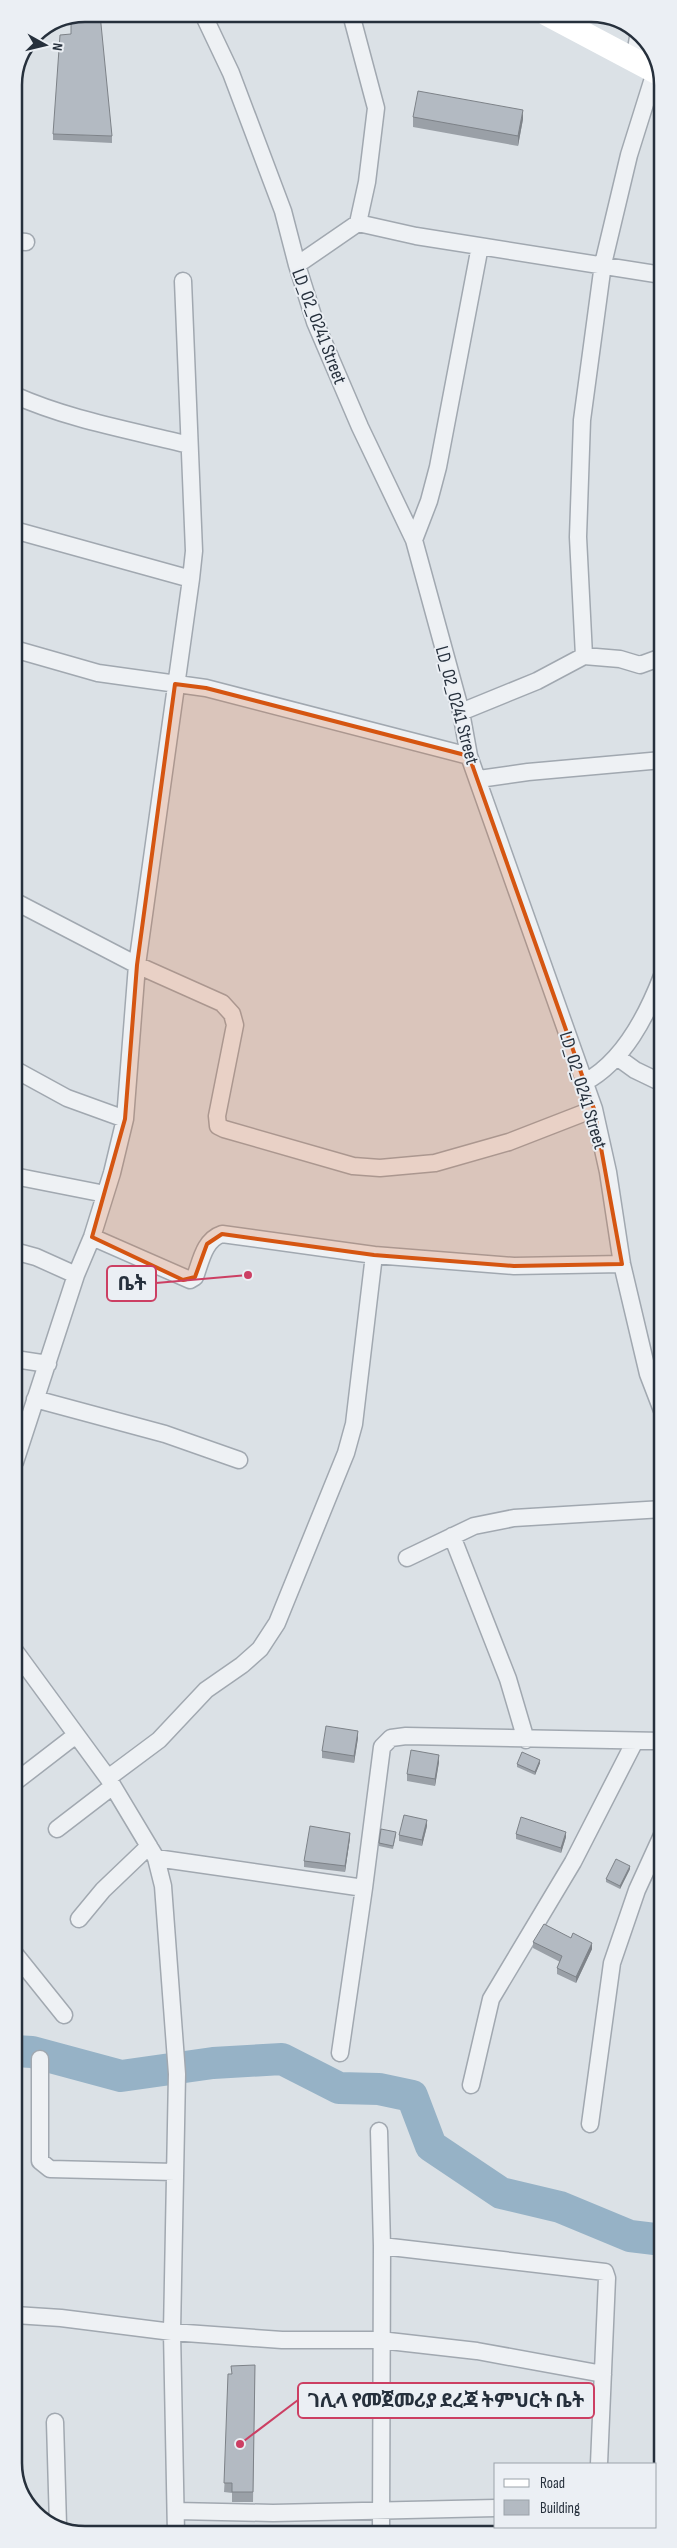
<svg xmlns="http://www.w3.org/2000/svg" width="677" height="2548" viewBox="0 0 677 2548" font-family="'Sofia Sans Condensed','Noto Sans Ethiopic',sans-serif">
<rect width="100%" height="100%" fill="#dbe1e6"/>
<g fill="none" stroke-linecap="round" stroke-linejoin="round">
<path stroke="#96b2c6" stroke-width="32" d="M15,2051L32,2052L121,2076L213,2063L282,2059L339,2088L379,2089L412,2096L431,2146L501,2193L560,2207L630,2236L663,2240"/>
<defs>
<path id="minor" d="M203,14L231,73L283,211L297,265L315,322L360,427L414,540L461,712L469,756L594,1109L608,1172L622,1264L648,1374L663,1413
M351,14L376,108L367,182L358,223
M634,60L639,32
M14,241L26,242
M297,265L358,223L416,236L662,275
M183,281L194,551L191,579
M14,395C70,420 130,430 189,445
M14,530L191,579L137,965L125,1119L112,1173L92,1237L76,1275L15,1462
M414,540L429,501L438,467L480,246
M14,649L98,673L206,688L469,756
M584,656L620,659L640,665L662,657
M461,712L537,681L584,656L578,537L582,420L603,264L629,155L655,72
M479,779L528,772L662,760
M14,901L137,965L222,1003L232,1014L235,1025L217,1116L218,1126L224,1129L353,1166L380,1168L435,1163L509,1142L594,1109
M617,1057L635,1070L662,1083
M14,1069L67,1098L125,1119
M585,1082C624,1061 647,1015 662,976
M14,1176L105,1194
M92,1237L190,1280L195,1277C201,1261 204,1240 222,1234L374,1255
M14,1251L36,1257L76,1275
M15,1359L48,1364
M35,1399L165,1434L239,1460
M452,1536L508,1679L526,1740
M407,1558L474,1526L514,1518L663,1509
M15,1651L108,1778L156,1858L163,1886L177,2074L172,2332L176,2534
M108,1778L159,1740L206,1690L242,1665L260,1649L277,1623L346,1453L354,1424L374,1255L514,1266L622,1264
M15,1782L76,1735
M57,1829L113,1786
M156,1858L364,1888L382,1747L391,1738L406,1736L663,1741
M79,1919L103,1890L149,1846
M15,1954L64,2015
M340,2053L364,1888
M40,2059V2161L50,2169L175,2172
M471,2085L491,1999L573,1862L635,1741
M590,2124L612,1963L637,1890L663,1833
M379,2131L382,2246L381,2533
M382,2246L605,2272L607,2278L599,2464
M15,2315L61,2318L172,2332L282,2340H380L477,2351L603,2374
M55,2422L58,2525
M176,2511L273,2513L496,2508
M596,2533V2527"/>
</defs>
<use href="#minor" stroke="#a1a8b0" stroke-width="19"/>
<use href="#minor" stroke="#eef1f4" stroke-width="16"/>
<path stroke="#fff" stroke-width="24" d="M547,14L662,75"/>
</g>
<path fill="#9aa0a7" d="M413,117L523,119L518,146L413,127Z
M53,134L112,136V143L53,140Z
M358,1738L354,1763L322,1758V1751Z
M439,1762L435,1786L407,1781V1774Z
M540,1763L535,1775L517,1767V1764Z
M427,1826L422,1846L399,1841V1835Z
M516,1834L566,1837L561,1853L516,1839Z
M396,1835L393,1849L379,1846V1843Z
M350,1838L345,1872L304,1867V1861Z
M630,1869L620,1889L606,1882V1879Z
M533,1942L592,1949L576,1983L557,1974V1968L560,1962L533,1948Z
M255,2365L253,2502H232V2493L224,2492L231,2374Z"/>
<path fill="#7d8288" d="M523,110V119L518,146V136Z
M358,1731V1738L354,1763V1756Z
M439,1755V1762L435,1786V1779Z
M540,1760V1763L535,1775V1772Z
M427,1820V1826L422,1846V1840Z
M566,1832V1837L561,1853V1848Z
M350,1833V1838L345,1872V1866Z
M630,1866V1869L620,1889V1886Z
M592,1943V1949L576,1983V1977Z"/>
<path fill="#b3bac2" stroke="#7d8288" d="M86,14H100L112,136L53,134L60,35L71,34V20Z
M418,91L523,110L518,136L413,117Z
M326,1726L358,1731L354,1756L322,1751Z
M411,1750L439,1755L435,1779L407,1774Z
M522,1752L540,1760L535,1772L517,1764Z
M404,1815L427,1820L422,1840L399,1835Z
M521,1817L566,1832L561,1848L516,1834Z
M310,1826L350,1833L345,1866L304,1861Z
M381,1829L396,1832L393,1846L379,1843Z
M616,1859L630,1866L620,1886L606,1879Z
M544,1924L571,1938L573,1933L592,1943L576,1977L557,1968L562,1956L533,1942Z
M255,2365L253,2492H232V2483H224L228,2374H232L231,2366Z
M303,2532H326V2533L303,2534Z"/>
<path fill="#d55511" fill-opacity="0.2" stroke="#d55511" stroke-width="4" stroke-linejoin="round" d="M175,684L206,688L469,756L594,1109L622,1264L514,1266L374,1255L222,1234L207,1244L195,1277L183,1280L92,1237L125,1119L137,965Z"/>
<g text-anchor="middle" stroke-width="4" stroke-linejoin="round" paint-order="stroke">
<g font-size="19" fill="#26303c" stroke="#ebeff4">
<text transform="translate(320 326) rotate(69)" y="7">LD_02_0241 Street</text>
<text transform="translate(458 705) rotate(75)" y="7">LD_02_0241 Street</text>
<text transform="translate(584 1090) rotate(73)" y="7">LD_02_0241 Street</text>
</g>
</g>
<path d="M0 0H677V2548H0ZM85 22H591A63 63 0 0 1 654 85V2463A63 63 0 0 1 591 2526H85A63 63 0 0 1 22 2463V85A63 63 0 0 1 85 22Z" fill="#ebeff4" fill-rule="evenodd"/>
<path fill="none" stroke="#26303c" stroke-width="2.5" d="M85 22H591A63 63 0 0 1 654 85V2463A63 63 0 0 1 591 2526H85A63 63 0 0 1 22 2463V85A63 63 0 0 1 85 22Z"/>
<path fill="none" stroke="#cc3f63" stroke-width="2" d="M248 1275L156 1283M240 2444L298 2400"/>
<g fill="#cc3f63" stroke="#ebeff4" stroke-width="2">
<circle cx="248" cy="1275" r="5"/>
<circle cx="240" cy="2444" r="5"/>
</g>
<g fill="#ebeff4" stroke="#cc3f63" stroke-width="2">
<rect x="107" y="1266" width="49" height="35" rx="5"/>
<rect x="298" y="2383" width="296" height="35" rx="5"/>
</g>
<g font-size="20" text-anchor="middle" font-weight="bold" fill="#26303c">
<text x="132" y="1290">ቤት</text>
<text x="446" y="2407">ገሊላ የመጀመሪያ ደረጃ ትምህርት ቤት</text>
</g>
<rect x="494" y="2463" width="162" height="65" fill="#ebeff4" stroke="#9ca3aa"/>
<rect x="504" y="2479" width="25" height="8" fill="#ffffff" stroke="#9ca3aa"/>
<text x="540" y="2488" font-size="15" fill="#26303c">Road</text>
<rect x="504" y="2500" width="25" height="15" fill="#b3bac2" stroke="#9ca3aa"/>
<text x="540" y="2513" font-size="15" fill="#26303c">Building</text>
<g transform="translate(45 45) rotate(98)" stroke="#ebeff4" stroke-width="4" paint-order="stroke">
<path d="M0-4L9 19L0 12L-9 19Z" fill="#26303c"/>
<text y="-8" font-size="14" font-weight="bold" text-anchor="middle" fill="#26303c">N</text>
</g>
</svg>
